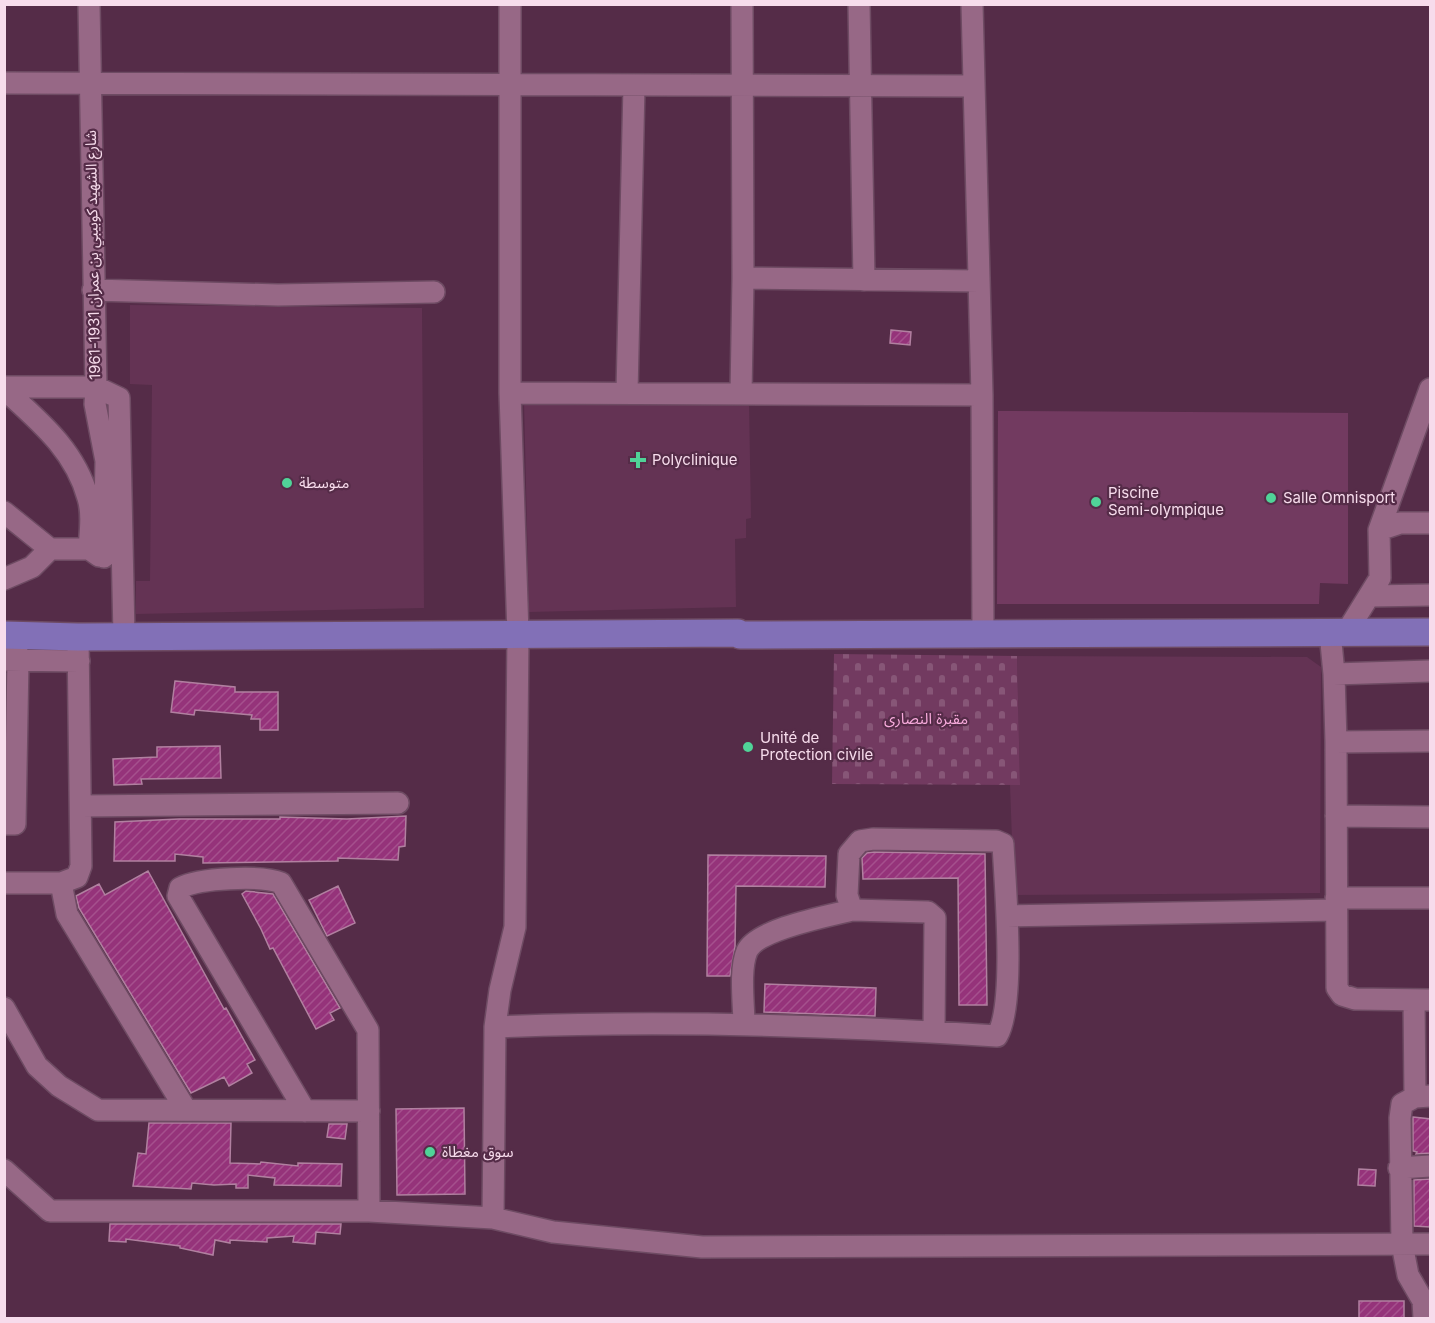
<svg xmlns="http://www.w3.org/2000/svg" width="1435" height="1323" viewBox="0 0 1435 1323" font-family="Inter,'Noto Sans Arabic',sans-serif">
<defs>
<pattern id="cemetery-stones" width="16" height="16" patternUnits="userSpaceOnUse" patternTransform="scale(1.5)"><rect width="16" height="16" fill="#723a60"/><path d="M2 7V4a2 2 0 0 1 4 0v3zM10 15v-3a2 2 0 0 1 4 0v3z" fill="#875677"/></pattern>
<pattern id="building-hatch" width="6" height="6" patternUnits="userSpaceOnUse" patternTransform="scale(1.5)"><rect width="6" height="6" fill="#95337a"/><path d="M-1 1l2-2M0 6l6-6M5 7l2-2" fill="none" stroke="#a5508d"/></pattern>
</defs>
<rect width="100%" height="100%" fill="#552c48"/>
<path fill="#643354" d="M130,305L422,308L424,608L136,614V581H150L152,385L130,384Z
M524,401L749,402L751,518L746,519V538L735,539L736,607L529,612Z
M1017,656L1307,657L1321,667L1320,893L1014,895L1010,785L1020,784Z"/>
<path fill="url(#cemetery-stones)" d="M834,654L1017,656L1020,785L832,784Z"/>
<path fill="#723a60" d="M998,411L1348,413V584L1320,583L1319,604H997Z"/>
<path fill="url(#building-hatch)" stroke="#b180a0" stroke-width="1.5" d="M891,330L911,332L910,345L890,343Z
M175,681L235,687V692H278V730H260V719H251L252,715L195,710L194,715L171,712Z
M220,746L221,778L141,779L142,784L114,785L113,759L157,757V747Z
M406,816L405,846L399,847L398,860L338,858V861L203,863V857L175,854V861H114L115,822L179,819H280V817L347,819Z
M874,852L985,854L987,1005H959L958,878L863,879L862,858L867,853Z
M708,855L826,856L825,887L736,886L735,947L730,976H707Z
M148,871L224,1009L226,1008L255,1060L247,1064L252,1073L229,1086L224,1077L191,1093L79,908L76,896L99,884L105,895Z
M338,886L355,923L327,936L309,900Z
M246,891L273,894L340,1008L330,1013L334,1020L316,1029L273,948L270,949L261,929L242,894Z
M765,984L876,988L875,1016L764,1012Z
M464,1108L465,1194L397,1195L396,1109Z
M1413,1117L1431,1119L1430,1153L1416,1154L1417,1152L1413,1151Z
M149,1123H231L230,1163L260,1164L261,1162L298,1166V1163L342,1164L341,1186L274,1185L275,1178L248,1175V1188H236V1184L214,1185L192,1183L191,1189L133,1186L138,1153L146,1154Z
M329,1124H347L345,1139L327,1137Z
M1359,1169L1376,1170L1375,1186L1358,1185Z
M1431,1179L1430,1227L1414,1226V1180Z
M110,1224H341L340,1234L316,1232L315,1244L293,1242L294,1236L267,1238V1242L230,1240V1243L215,1240L213,1255L180,1248V1246L126,1239V1242L109,1241Z
M1359,1301H1404V1318H1359Z"/>
<g fill="none" stroke-linecap="round" stroke-linejoin="round">
<defs>
<path id="minor" d="M89,4L96,387L119,398L124,636
M859,4L864,280
M4,83L974,86
M743,278L979,281
M93,290L278,295L434,292
M4,387H96L95,404L106,461L104,557
M4,389C39,421 75,450 88,498C93,514 90,533 89,549
M510,393L982,395L972,4
M627,393L634,86
M741,394L743,278L742,4
M982,395L983,634
M4,512L50,549H89L99,556
M1379,530L1400,523H1430
M4,579L32,567L50,549
M1370,596L1430,595
M1330,632L1334,674L1336,742L1337,988L1342,995L1355,999L1430,1000
M1346,633L1380,578L1379,530L1430,389
M4,660L79,661
M1334,674L1430,671
M1336,742L1430,741
M81,806L398,803
M1336,816L1430,817
M4,824H15L18,660L15,635
M4,883H61L77,877L81,866L78,637
M61,883L67,914L186,1110
M1336,898H1430
M1007,916L1336,910
M1414,1000L1415,1097
M4,1008L37,1066L59,1086L98,1110L369,1111
M744,1025C744,1005 739,970 747,951C757,929 828,916 852,910
M495,1027C662,1020 830,1025 997,1036C1016,1004 1005,885 1003,844L996,841L873,839L860,841L849,854L847,895L852,910L928,912L935,918L934,1032
M305,1111L178,896L180,888C199,878 261,875 281,883L368,1030L369,1211
M1399,1168L1430,1166
M4,1170L50,1211H369L493,1218L553,1232L702,1247L1430,1244
M493,1218L495,1027L500,990L515,927L518,634L510,393V4
M1424,1318L1423,1301L1408,1275L1402,1244L1400,1118L1402,1104L1415,1097L1430,1096"/>
<path id="major" d="M4,635L78,637L738,633L740,635L1430,632"/>
</defs>
<use href="#minor" stroke="#6e4b63" stroke-width="24"/>
<use href="#major" stroke="#6e4b63" stroke-width="30"/>
<use href="#minor" stroke="#976886" stroke-width="21"/>
<use href="#major" stroke="#8270b7" stroke-width="27"/>
</g>
<g fill="#50d398" stroke="#552c48" stroke-width="2">
<path d="M635 451h6v6h6v6h-6v6h-6v-6h-6v-6h6z"/>
<circle cx="287" cy="483" r="6"/>
<circle cx="1271" cy="498" r="6"/>
<circle cx="1096" cy="502" r="6"/>
<circle cx="748" cy="747" r="6"/>
<circle cx="430" cy="1152" r="6"/>
</g>
<g text-anchor="middle" stroke-width="4.5" stroke-linejoin="round" paint-order="stroke">
<g font-size="15" fill="#f7dcec" stroke="#552c48">
<text transform="translate(93 255) rotate(-91)" y="5">شارع الشهيد كوبيبي بن عمران 1931-1961</text>
</g>
<g font-size="15" fill="#f7dcec" stroke="#552c48" text-anchor="start">
<text x="652" y="465">Polyclinique</text>
<text x="299" y="488">متوسطة</text>
<text x="1108" y="498">Piscine<tspan x="1108" dy="17">Semi-olympique</tspan></text>
<text x="1283" y="503">Salle Omnisport</text>
<text x="760" y="743">Unité de<tspan x="760" dy="17">Protection civile</tspan></text>
<text x="442" y="1157">سوق مغطاة</text>
</g>
<g font-size="15" fill="#f8aadc" stroke="#552c48">
<text x="926" y="724">مقبرة النصارى</text>
</g>
</g>
<rect width="1435" height="1323" fill="none" stroke="#f7dcec" stroke-width="12"/>
</svg>
